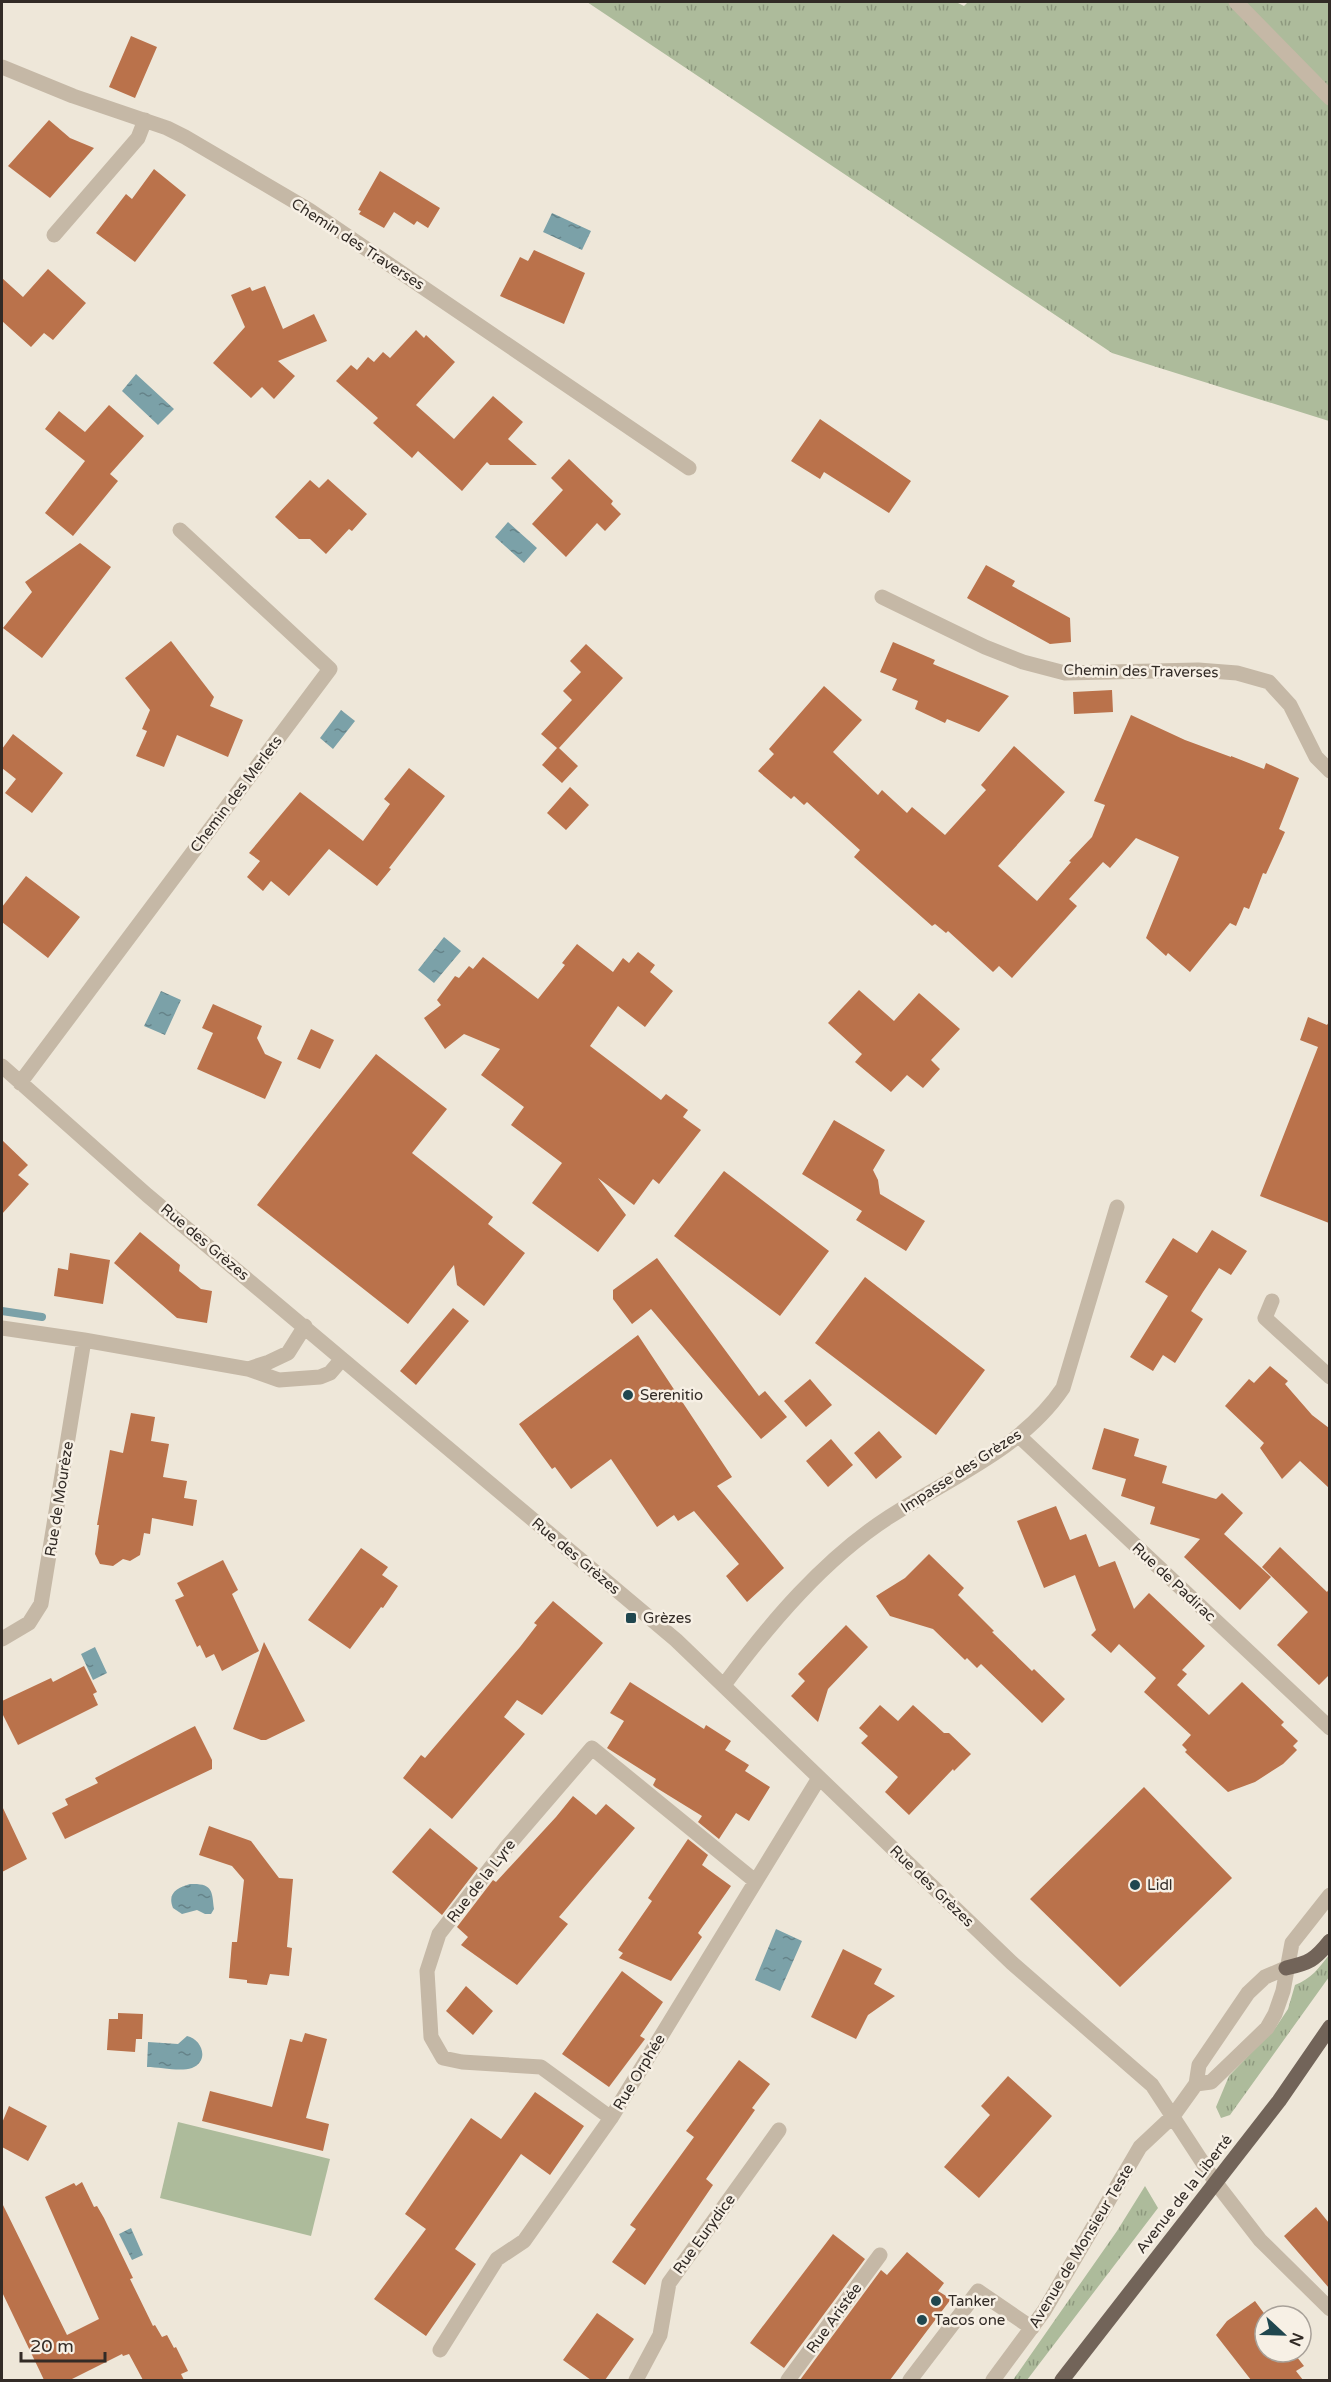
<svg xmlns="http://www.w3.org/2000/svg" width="1331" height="2382" viewBox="0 0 1331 2382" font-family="'Varela Round',sans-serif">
<defs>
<pattern id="grass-tufts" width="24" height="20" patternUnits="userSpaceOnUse" patternTransform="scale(1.5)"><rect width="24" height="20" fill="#adbb9b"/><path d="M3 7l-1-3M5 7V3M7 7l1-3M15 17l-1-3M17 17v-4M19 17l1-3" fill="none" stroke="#8d987e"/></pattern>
<pattern id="water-ripples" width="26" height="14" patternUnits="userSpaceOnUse" patternTransform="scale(1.5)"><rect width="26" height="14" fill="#7ba1a8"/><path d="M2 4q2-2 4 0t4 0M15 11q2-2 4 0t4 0" fill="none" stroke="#658389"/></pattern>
</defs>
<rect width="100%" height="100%" fill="#eee7d9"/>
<path fill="url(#grass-tufts)" d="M587,2H956L964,6L968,2H1329V421L1112,353Z
M1329,1955V1977L1230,2115L1221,2118L1216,2107L1229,2076L1276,2027L1288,2009L1295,1985C1311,1979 1319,1968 1329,1955Z
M1145,2186L1158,2208L1027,2380H1013L1117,2231Z"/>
<path fill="#adbb9b" d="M178,2122L330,2159L311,2236L160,2198Z"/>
<path fill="url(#water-ripples)" d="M552,213L591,231L582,250L543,232Z
M136,374L174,409L158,425L122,391Z
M508,522L537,548L524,563L495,537Z
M341,710L355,721L333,749L320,738Z
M444,937L461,951L434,983L418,970Z
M161,991L181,1000L165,1035L144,1026Z
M95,1647L107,1673L93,1680L81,1654Z
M190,1884C213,1883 212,1891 214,1909L211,1914H205L197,1910L182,1914L173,1908C167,1893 177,1888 190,1884Z
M776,1929L802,1941L780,1991L755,1980Z
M187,2036C202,2039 210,2061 192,2068C180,2072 160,2067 147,2067L148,2042L178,2044Z
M131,2228L143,2255L132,2260L119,2234Z"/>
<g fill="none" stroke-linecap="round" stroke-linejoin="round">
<path stroke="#7ba1a8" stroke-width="8" d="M2,1311L42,1317"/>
</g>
<path fill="#ba724b" d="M131,36L157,47L135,98L109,87Z
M49,120L70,138L94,148L50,198L8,166Z
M154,169L186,195L135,262L96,233L126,194L132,199Z
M380,171L440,208L428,228L417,221L414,225L394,212L384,228L359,214L361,211L358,210Z
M534,250L585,273L564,324L500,296L520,257L528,261Z
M48,269L86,303L53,340L44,333L31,347L2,321V278L23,297Z
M265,286L283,329L314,314L327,341L278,361L295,376L274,399L262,387L251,398L213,363L245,327L231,295L250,287L252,291Z
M416,330L424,338L426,335L455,362L416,405L454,439L493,396L523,422L508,439L537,465H490L487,462L462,491L418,451L412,458L373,423L378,418L336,381L351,365L357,370L368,357L374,362L383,352L390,358Z
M109,405L144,436L110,474L118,481L73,536L45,513L85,461L45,429L59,411L85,432Z
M820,419L911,481L889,513L824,472L820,479L791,461Z
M569,459L613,501L611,504L621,514L605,531L597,523L566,557L532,524L563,490L551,478Z
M328,479L367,514L352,531L349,529L326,554L310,539H299L275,517L310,480L319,488Z
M80,543L111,567L42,658L3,628L32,592L25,582Z
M986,565L1015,581L1012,586L1070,618L1071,642L1050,644L967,598Z
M171,641L214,697L210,706L243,720L228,757L177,735L164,767L136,756L147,731L142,729L150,710L125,678Z
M893,642L935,660L933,664L1009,696L979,732L947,719L945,723L915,709L918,701L892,690L897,679L880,672Z
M586,644L623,678L559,748L578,766L562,783L542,765L557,748L541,734L572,700L563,691L581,672L570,661Z
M824,686L862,720L833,752L878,795L882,790L907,813L912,807L945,835L986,790L981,785L1014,746L1065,792L998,866L1037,901L1071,862L1069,861L1092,837L1105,805L1094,801L1131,715L1185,740L1231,757V756L1264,769L1266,763L1299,778L1279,829L1285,832L1266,874L1263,873L1249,909L1244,907L1236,926L1230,923L1190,972L1168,953L1166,956L1146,938L1179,857L1136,838L1110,868L1103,862L1069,899L1077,906L1012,978L999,966L993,972L948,931L946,933L935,924L932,926L854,857L860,850L807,802L804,805L794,796L791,799L758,771L774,754L769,749Z
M1112,690L1113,712L1074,714L1073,692Z
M13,734L63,773L32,813L5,793L16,779L2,768V749Z
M409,768L445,796L389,868L391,869L377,886L329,849L289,896L271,881L263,891L247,877L260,861L249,853L300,792L363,841L390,804L384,799Z
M570,787L589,805L566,830L547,813Z
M26,876L80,917L48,958L2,922V907Z
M577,944L613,972L623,958L629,963L638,952L655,965L650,972L673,991L645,1027L618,1006L590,1046L661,1100L666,1094L688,1110L683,1117L701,1130L659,1184L653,1179L634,1205L598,1178L626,1215L598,1252L532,1203L562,1163L511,1125L524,1107L481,1075L500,1049L464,1034L445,1049L424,1018L441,1005L437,1000L455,976L459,978L469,966L473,969L483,957L538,999L565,965L562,963Z
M859,990L894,1021L919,993L960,1029L931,1060L940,1069L923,1088L907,1075L891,1092L855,1062L862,1054L828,1023Z
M213,1004L262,1026L257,1038L265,1054L282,1062L265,1099L197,1069L213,1033L202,1028Z
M1308,1017L1327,1025L1329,1022V1223L1260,1196L1318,1047L1300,1040Z
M311,1029L334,1040L320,1069L297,1059Z
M376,1054L447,1109L412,1153L493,1217L488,1224L525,1253L484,1306L457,1285L454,1265L408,1324L257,1205Z
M834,1120L885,1150L873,1170L878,1180L880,1194L925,1221L906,1251L856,1220L862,1211L802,1174Z
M2,1140L28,1165L18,1175L29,1184L2,1214Z
M724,1171L829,1251L780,1316L674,1236Z
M1212,1230L1247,1251L1231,1275L1219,1268L1203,1292L1191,1311L1203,1319L1175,1363L1163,1355L1153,1371L1130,1357L1168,1296L1145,1282L1173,1238L1197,1253Z
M140,1232L180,1265L179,1271L201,1289L212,1291L207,1323L177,1318L114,1263Z
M70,1253L110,1260L103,1304L54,1296L58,1268L68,1270Z
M657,1258L759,1396L765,1391L787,1417L761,1439L651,1309L632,1324L613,1299V1290Z
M865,1277L985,1370L936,1435L815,1343Z
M453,1308L469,1321L416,1385L400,1371Z
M638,1335L732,1477L717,1486L784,1568L747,1602L726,1576L739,1564L694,1511L678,1521L674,1515L657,1527L611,1459L571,1489L555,1467L552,1469L519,1424Z
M1270,1366L1288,1381L1285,1384L1312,1415L1329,1428V1488L1300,1461L1282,1479L1260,1448L1264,1443L1225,1406L1249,1379L1254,1383Z
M810,1379L832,1405L806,1427L784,1401Z
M131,1413L155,1417L151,1441L169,1444L163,1477L187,1481L184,1498L197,1500L193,1526L152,1518L150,1534L144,1533L140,1555L130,1561L123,1559L113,1566L100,1564L95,1554L99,1525H97L110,1450L123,1453Z
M1104,1428L1139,1439L1134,1456L1167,1466L1162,1483L1216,1499L1222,1493L1243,1513L1224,1534L1271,1577L1240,1610L1184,1557L1200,1539L1150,1524L1155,1507L1121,1496L1126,1479L1092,1469Z
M879,1431L902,1457L876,1479L854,1453Z
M831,1439L853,1465L828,1487L806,1461Z
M1056,1506L1070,1540L1086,1534L1099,1567L1115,1561L1134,1609L1149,1593L1205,1646L1182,1670L1187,1674L1177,1685L1209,1715L1242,1682L1284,1722L1281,1725L1298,1741L1293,1746L1297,1750L1283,1764L1255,1782L1228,1792L1185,1752L1187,1750L1182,1745L1191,1735L1144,1692L1156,1678L1119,1644L1111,1653L1091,1635L1096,1630L1075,1575L1044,1588L1017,1521Z
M1280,1547L1327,1592L1329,1589V1675L1319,1685L1277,1645L1308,1612L1262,1567Z
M361,1548L388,1567L382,1575L398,1586L383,1608L381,1607L350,1649L308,1620Z
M929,1554L964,1588L958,1595L994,1631L992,1632L1032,1671L1034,1669L1065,1699L1042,1723L981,1664L977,1668L967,1658L965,1660L933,1629L890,1616L876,1596L905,1578Z
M223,1560L238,1590L232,1594L259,1651L222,1671L214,1654L206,1658L200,1645L197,1647L175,1600L184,1596L177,1583Z
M553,1601L603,1643L542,1715L517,1700L504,1717L525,1734L452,1819L403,1778L421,1755L425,1758L520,1647L537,1625L534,1623Z
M846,1625L868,1647L828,1689L818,1722L791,1696L805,1681L798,1674Z
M264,1642L305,1721L266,1740H261L233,1729Z
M84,1666L97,1692L93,1694L98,1705L18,1745L2,1713V1701L51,1678L53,1682Z
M630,1682L704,1729L706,1725L731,1741L725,1750L749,1765L745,1771L770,1787L749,1821L736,1813L719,1839L698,1822L702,1816L655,1787L653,1785L656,1779L607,1748L624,1721L610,1713Z
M880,1705L898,1721L913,1705L944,1733H949L971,1754L954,1771L953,1769L909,1815L885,1792L898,1777L861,1743L868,1736L859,1728Z
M195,1726L212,1760V1769L65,1839L52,1813L68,1805L65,1799L98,1783L95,1778Z
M1144,1787L1232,1878L1120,1987L1030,1899Z
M573,1796L596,1815L606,1804L635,1828L559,1917L568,1924L517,1985L461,1945L468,1937L457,1927L493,1880L496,1882L556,1817Z
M2,1806L27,1859L2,1872Z
M209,1826L251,1841L279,1878L293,1879L287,1947L292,1948L289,1976L270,1974L267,1985L247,1983V1980L229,1978L232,1942H237L244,1880L232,1866L199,1855Z
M430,1828L478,1868L442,1915L392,1872Z
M688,1839L708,1855L702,1865L731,1886L698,1933L702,1937L671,1981L619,1958L623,1953L618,1950L652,1901L648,1898Z
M843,1949L882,1969L874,1984L895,1996L868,2015L856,2039L811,2017Z
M622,1971L663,2002L640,2036L645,2039L609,2087L562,2054Z
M466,1986L493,2011L473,2035L446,2011Z
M118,2013L143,2014L142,2039H136L135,2052L107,2050L109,2019H118Z
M305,2033L327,2039L306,2118L329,2124L323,2151L202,2121L210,2091L272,2107L290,2039L302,2042Z
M739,2060L770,2084L752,2108L755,2110L706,2179L713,2185L645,2285L612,2262L636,2229L630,2225L694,2137L686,2131Z
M1008,2076L1052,2116L979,2198L944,2167L990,2115L981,2106Z
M535,2092L584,2126L550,2175L521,2154L455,2249L476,2264L426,2336L374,2299L426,2229L405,2214L471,2118L501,2139Z
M9,2106L47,2126L28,2161L2,2147V2123Z
M82,2182L94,2207L97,2206L104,2218L133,2278L130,2279L153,2326L155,2325L162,2337L167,2335L174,2348L176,2347L188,2371L181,2374L184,2380H143L129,2354L123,2356L122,2354L70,2380H44L2,2292V2203L67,2335L99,2319L45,2197L74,2183L76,2186Z
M1316,2207L1329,2223V2288L1284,2236Z
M833,2234L865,2259L784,2368L750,2343Z
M907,2252L944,2283L938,2291L951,2299L890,2380H800L881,2270L887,2275Z
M1255,2301L1266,2316L1265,2352H1293L1304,2366L1296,2371L1303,2380H1251L1216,2335L1227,2321Z
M597,2313L634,2339L605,2380H591L563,2360Z"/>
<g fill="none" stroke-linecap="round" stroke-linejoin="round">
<path stroke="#c5b8a6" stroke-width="15" d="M1236,2L1330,98
M2,67L73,96L167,128L185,137L309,210L689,468
M54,235L138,138L145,120
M882,597L985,647L1023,662L1065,673L1198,670L1237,673L1269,682L1290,705L1316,757L1330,771
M2,1066L147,1195L676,1640L1012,1963L1152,2085L1216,2183L1260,2240L1330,2309
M20,1083L330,669L180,530
M1272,1301L1265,1318L1330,1377
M2,1328L84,1340L248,1369L279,1380L320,1377L330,1373L342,1359
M248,1369L269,1362L288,1353L305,1326
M1019,1436L1330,1728
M2,1639L29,1623L41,1604L84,1340
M724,1685C770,1623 824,1559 889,1517C949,1478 1022,1449 1063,1388L1117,1207
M1196,2084L1211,2082L1267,2028L1275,2014L1283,1991L1292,1943L1330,1895
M611,2118L541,2067L462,2062L443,2058L431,2037L427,1971L439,1934L505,1849L592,1748L755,1881
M440,2350L497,2259L524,2241L611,2118L819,1778
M636,2380L660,2335L669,2283L779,2130
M788,2380L880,2255
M910,2380L978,2291L1032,2328
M993,2380L1044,2311L1140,2147L1173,2116L1196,2084L1199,2065L1248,1993L1265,1977L1286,1968"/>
<path stroke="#726459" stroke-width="15" d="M1286,1968C1309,1963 1315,1960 1330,1941
M1062,2380L1279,2101L1330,2027"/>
</g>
<g fill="#20474f" stroke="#f7f0e5" stroke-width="2">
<circle cx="628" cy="1395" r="6"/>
<rect x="625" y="1612" width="12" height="12" rx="3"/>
<circle cx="1135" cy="1885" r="6"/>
<circle cx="936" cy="2301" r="6"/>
<circle cx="922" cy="2320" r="6"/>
</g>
<g text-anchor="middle" stroke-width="5" stroke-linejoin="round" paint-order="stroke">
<g font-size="15" fill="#322b26" stroke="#f7f0e5">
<text transform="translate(358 244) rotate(33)" y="5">Chemin des Traverses</text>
<text transform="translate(1141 671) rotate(1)" y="5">Chemin des Traverses</text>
<text transform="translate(236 794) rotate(-53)" y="5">Chemin des Merlets</text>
<text transform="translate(205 1242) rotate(40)" y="5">Rue des Grèzes</text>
<text transform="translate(961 1471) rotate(-33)" y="5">Impasse des Grèzes</text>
<text transform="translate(59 1499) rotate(-81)" y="5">Rue de Mourèze</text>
<text transform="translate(576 1556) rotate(40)" y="5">Rue des Grèzes</text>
<text transform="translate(1174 1582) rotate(43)" y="5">Rue de Padirac</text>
<text transform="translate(481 1881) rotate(-52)" y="5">Rue de la Lyre</text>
<text transform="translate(932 1886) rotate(44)" y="5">Rue des Grèzes</text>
<text transform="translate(639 2072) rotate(-59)" y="5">Rue Orphée</text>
<text transform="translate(1184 2194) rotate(-52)" y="5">Avenue de la Liberté</text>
<text transform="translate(704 2234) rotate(-54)" y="5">Rue Eurydice</text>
<text transform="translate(1081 2246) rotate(-59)" y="5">Avenue de Monsieur Teste</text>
<text transform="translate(834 2318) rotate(-54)" y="5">Rue Aristée</text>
</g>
<g font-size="15" fill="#322b26" stroke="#f7f0e5" text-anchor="start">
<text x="640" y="1400">Serenitio</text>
<text x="643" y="1623">Grèzes</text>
<text x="1147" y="1890">Lidl</text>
<text x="948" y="2306">Tanker</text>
<text x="934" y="2325">Tacos one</text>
</g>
</g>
<rect width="1331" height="2382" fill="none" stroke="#322b26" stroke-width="6"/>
<g transform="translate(1283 2334) rotate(112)"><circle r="28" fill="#f7f0e5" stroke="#a8a199" stroke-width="1.5"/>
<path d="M0-4.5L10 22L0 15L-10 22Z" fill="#20474f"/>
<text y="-9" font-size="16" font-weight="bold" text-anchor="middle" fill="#322b26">N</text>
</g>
<path d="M21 2352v9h84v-9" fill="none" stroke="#322b26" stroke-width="3"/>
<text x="30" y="2352" font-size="18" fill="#322b26" stroke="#f7f0e5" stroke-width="4.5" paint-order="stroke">20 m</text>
</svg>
